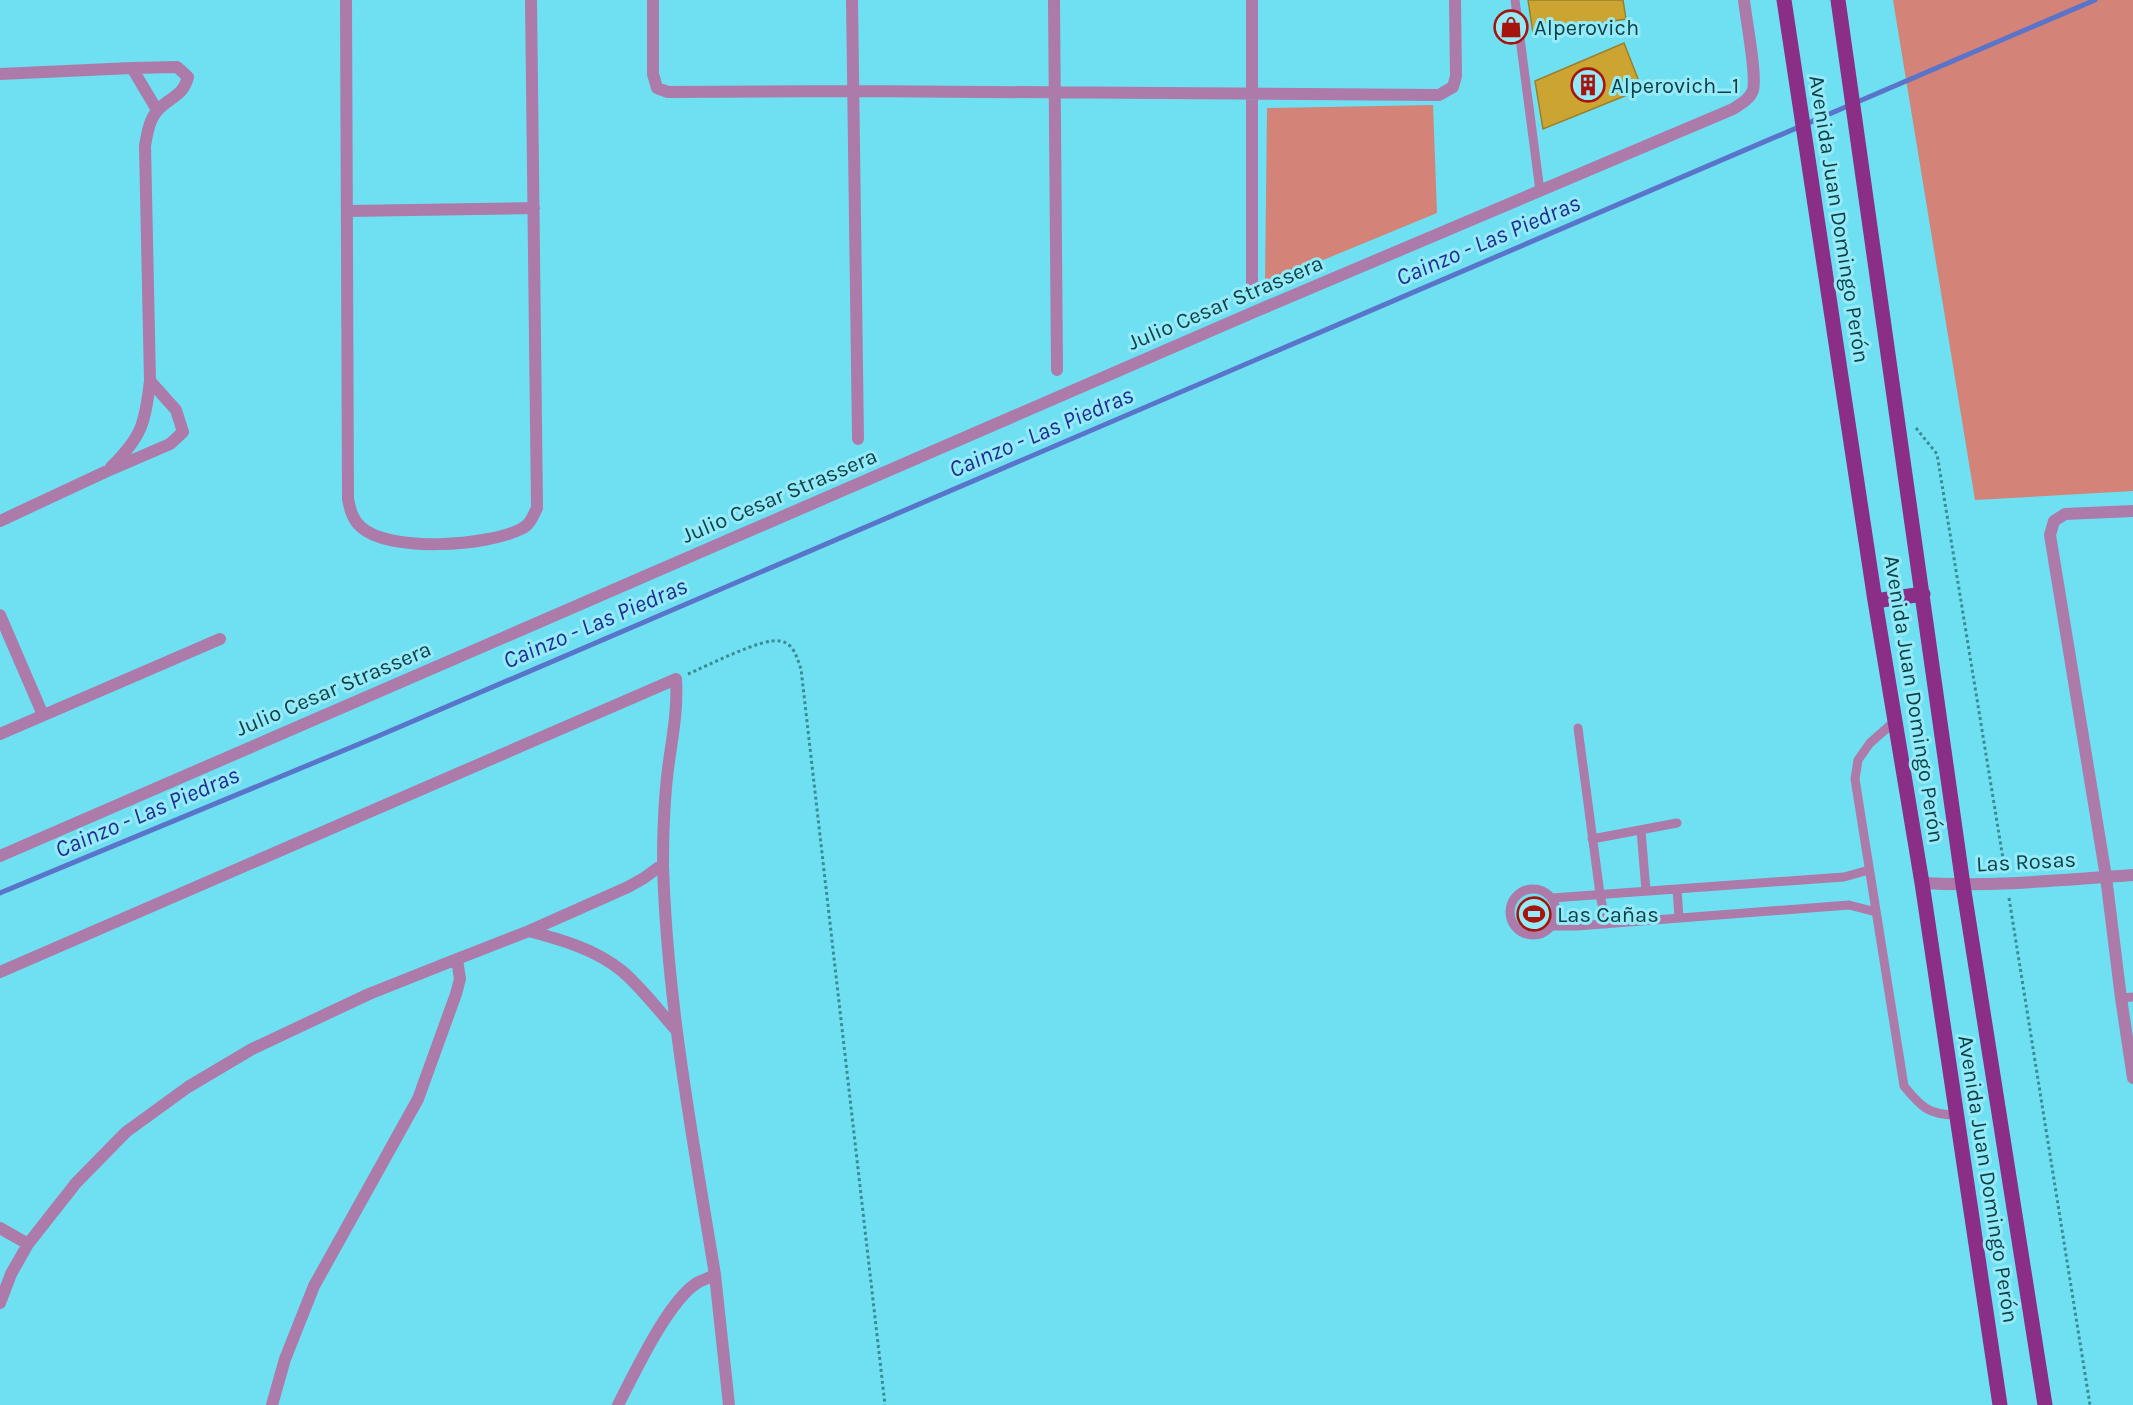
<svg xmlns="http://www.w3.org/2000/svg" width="2133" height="1405" viewBox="0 0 2133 1405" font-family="Karla,sans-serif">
<rect width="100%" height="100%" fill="#6fe0f2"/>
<path fill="#d38377" d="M1893,0H2133V491L1975,500Z
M1433,105L1437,213L1265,284L1267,108Z"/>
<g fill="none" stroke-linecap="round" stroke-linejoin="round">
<path stroke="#5a74c9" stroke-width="5" d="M0,893L376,737L2095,0"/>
</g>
<path fill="#cba431" stroke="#9c7f2c" stroke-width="1.5" d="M1528,0H1623L1626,19L1533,33Z
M1624,43L1642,89L1543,129L1535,81Z"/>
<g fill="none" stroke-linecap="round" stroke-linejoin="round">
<path stroke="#3a8b97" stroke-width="3" stroke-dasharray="3 3" stroke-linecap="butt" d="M1916,428L1937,454L2005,871
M688,674C707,666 763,637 780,641C794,643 797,658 801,669L885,1405
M2009,898L2090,1405"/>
<path stroke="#ac7ba9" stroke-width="9" d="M1515,0L1540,191
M1895,721L1870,743L1858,760L1855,779L1904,1086C1921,1107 1929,1115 1956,1115
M1578,728L1600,894L1606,924
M1641,830L1646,891
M1592,839L1677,823
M1510 912a23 23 0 1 1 46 0a23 23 0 1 1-46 0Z
M1677,889L1679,918
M1552,898L1844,877L1869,870
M1553,926H1577L1849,905L1876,912
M2121,998L2133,997"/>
<path stroke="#ac7ba9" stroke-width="12" d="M346,0L348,499C350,509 352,519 361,527C389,553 488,546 521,529C530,525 533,516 537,508L531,0
M653,0V74L657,88L668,92L853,91L1439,95L1453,87L1456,76L1455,0
M852,0L858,439
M1054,0L1057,370
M132,68L157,110
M0,74L132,68L177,67L188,77C183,97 169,97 157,111C149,120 147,135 145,146L150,381L176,410L183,432L170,444L105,472L0,521
M348,211L534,208
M1252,284V0
M111,467C142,437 145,423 150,381
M2133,511L2065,514L2054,521L2050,535L2106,877L2121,998L2133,1078
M0,615L43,715
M0,734L220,639
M0,856L1254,312L1733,109C1741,104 1750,99 1753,90C1757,75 1746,19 1744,0
M529,931C562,940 595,949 622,971C642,988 659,1011 676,1030
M0,972L676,679C678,711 672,738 668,769C664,801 663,833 663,865C667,1003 693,1139 715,1275C709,1278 702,1280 697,1283C668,1301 634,1374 618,1405
M0,1228L28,1244
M715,1275L729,1405
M0,1303L11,1274L28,1244L76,1183L126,1132L188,1087L252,1049L369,994L457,959
M272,1405L285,1359L314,1286L418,1099L456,994L460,979L457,959L529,931L628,887L644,878L663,864"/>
<path stroke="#ac7ba9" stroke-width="12" d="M1922,883C1992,887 2063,880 2133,875"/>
<path stroke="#8a2e87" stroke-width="15" d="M1784,0L1875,601L1922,883L2000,1405
M1838,0L1963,885L2045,1405
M1875,601L1923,594"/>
</g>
<defs>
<symbol id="shop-ring" viewBox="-11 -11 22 22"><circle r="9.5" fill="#95eaf8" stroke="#a7140e" stroke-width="1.5"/><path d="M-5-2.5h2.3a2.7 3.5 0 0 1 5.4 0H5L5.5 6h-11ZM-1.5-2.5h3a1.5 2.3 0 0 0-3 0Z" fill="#a7140e"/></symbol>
<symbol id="building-ring" viewBox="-11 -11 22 22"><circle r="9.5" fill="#95eaf8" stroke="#a7140e" stroke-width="1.5"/><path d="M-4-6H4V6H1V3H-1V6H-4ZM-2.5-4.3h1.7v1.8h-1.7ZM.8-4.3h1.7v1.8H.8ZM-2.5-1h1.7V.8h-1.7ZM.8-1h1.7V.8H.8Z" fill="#a7140e"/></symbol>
<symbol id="stadium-ring" viewBox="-11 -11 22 22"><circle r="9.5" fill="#95eaf8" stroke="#a7140e" stroke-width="1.5"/><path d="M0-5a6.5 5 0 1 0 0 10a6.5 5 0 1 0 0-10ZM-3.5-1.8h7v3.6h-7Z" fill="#a7140e"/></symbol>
</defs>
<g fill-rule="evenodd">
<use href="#shop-ring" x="1492" y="8" width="38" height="38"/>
<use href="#building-ring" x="1569" y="66" width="38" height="38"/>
<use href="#stadium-ring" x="1515" y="895" width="38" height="38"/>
</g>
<g text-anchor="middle" stroke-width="6" stroke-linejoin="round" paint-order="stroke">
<g font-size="22" fill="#0b3f46" stroke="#95eaf8" text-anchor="start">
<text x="1534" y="35">Alperovich</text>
<text x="1611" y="93">Alperovich_1</text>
<text x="1557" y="922">Las Cañas</text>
</g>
<g font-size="22" fill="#0b3f46" stroke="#95eaf8">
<text transform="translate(1840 219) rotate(81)" y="8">Avenida Juan Domingo Perón</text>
<text transform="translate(1225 302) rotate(-23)" y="8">Julio Cesar Strassera</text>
<text transform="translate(779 495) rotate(-23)" y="8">Julio Cesar Strassera</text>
<text transform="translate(333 688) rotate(-23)" y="8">Julio Cesar Strassera</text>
<text transform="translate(1915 699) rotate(81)" y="8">Avenida Juan Domingo Perón</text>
<text transform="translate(2026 861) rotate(-3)" y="8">Las Rosas</text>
<text transform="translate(1989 1179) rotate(81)" y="8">Avenida Juan Domingo Perón</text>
</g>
<g font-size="24" font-style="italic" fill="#1e2e92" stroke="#95eaf8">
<text transform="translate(1488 240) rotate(-23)" y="8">Cainzo - Las Piedras</text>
<text transform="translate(1041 432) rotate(-23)" y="8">Cainzo - Las Piedras</text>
<text transform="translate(595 623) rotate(-23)" y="8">Cainzo - Las Piedras</text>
<text transform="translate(147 812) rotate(-23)" y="8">Cainzo - Las Piedras</text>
</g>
</g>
</svg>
